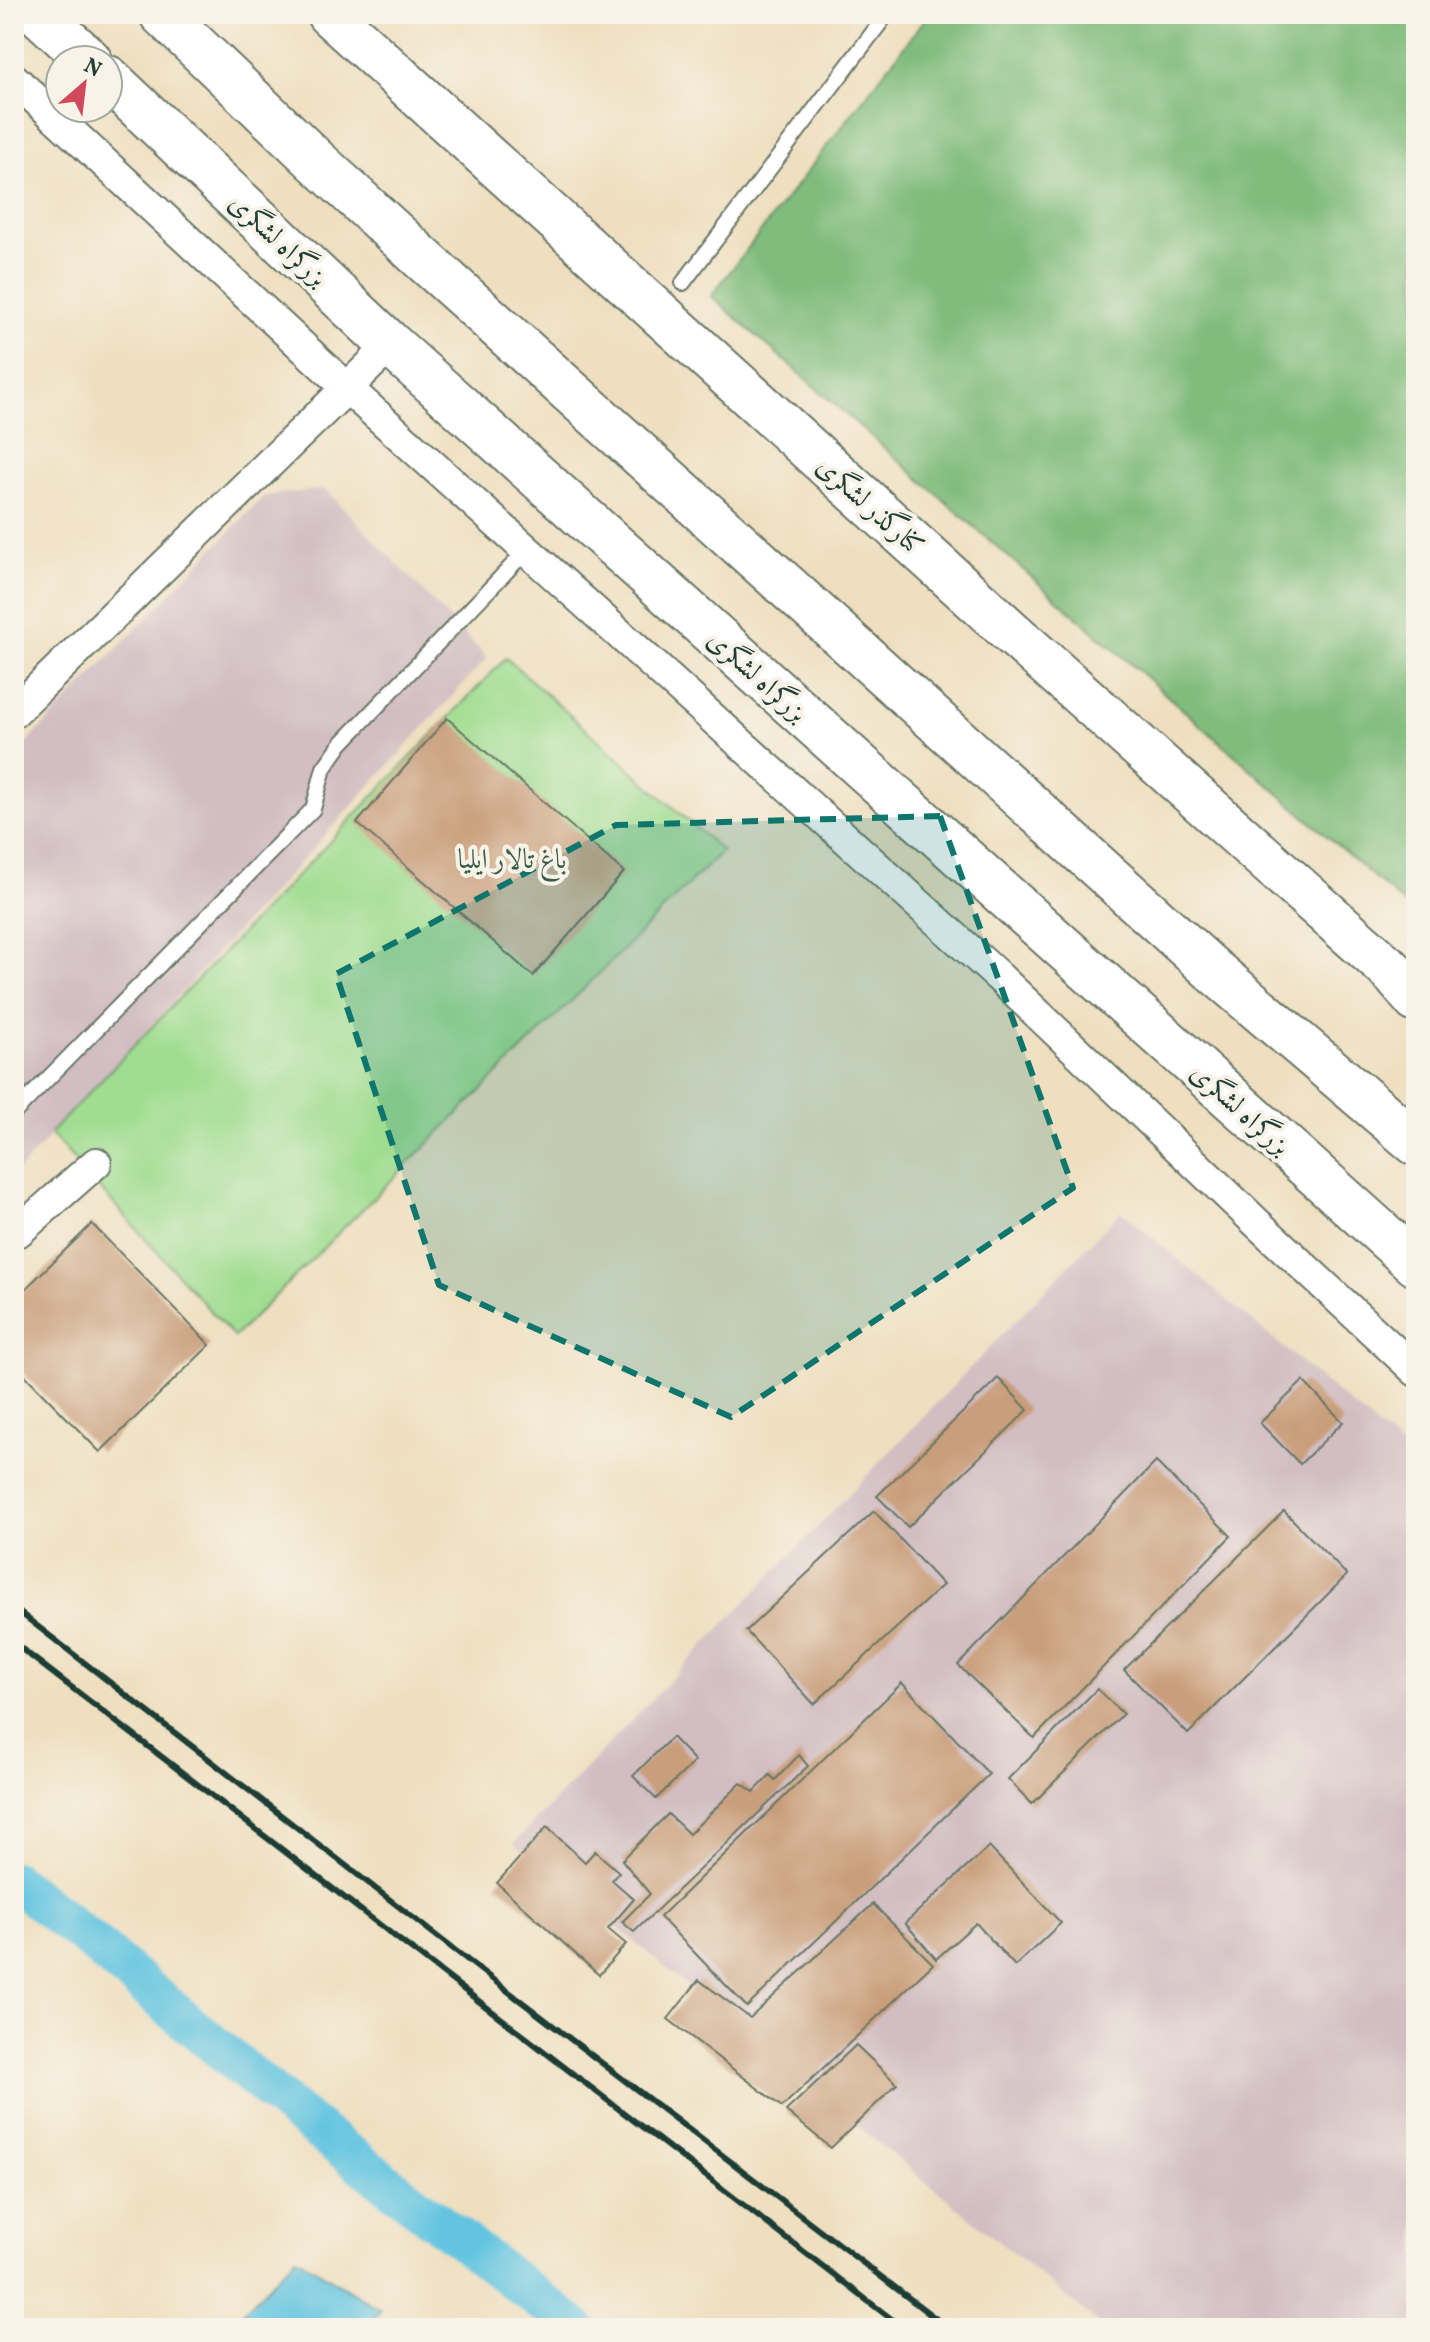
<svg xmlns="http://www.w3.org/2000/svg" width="1430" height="2342" viewBox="0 0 1430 2342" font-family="Vollkorn,Amiri,serif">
<rect width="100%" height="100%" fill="#f7f3e8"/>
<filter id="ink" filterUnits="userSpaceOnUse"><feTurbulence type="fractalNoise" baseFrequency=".0125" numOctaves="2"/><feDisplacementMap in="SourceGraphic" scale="16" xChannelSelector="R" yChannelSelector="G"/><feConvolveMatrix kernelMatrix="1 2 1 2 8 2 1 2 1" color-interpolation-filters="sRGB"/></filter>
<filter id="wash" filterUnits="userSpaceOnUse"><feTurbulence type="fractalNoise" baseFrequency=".006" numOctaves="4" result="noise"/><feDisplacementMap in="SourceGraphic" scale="32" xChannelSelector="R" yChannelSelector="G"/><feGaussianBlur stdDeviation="1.8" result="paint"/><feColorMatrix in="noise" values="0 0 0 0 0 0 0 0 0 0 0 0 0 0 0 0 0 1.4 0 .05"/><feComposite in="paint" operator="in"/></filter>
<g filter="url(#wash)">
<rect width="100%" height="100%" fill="#efdfc0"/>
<path fill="#d2bec2" d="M325,489L487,658L14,1175V756L264,496Z
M1121,1211L1416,1459V2328H1104L514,1843Z"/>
<path fill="#a0dd91" stroke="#608d62" stroke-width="2" d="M506,658L722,851L234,1337L50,1133Z"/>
<path fill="#80bc7b" stroke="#507c58" stroke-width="2" d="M929,14H1416V914L711,296Z"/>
<path fill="#62c4e0" stroke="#40808a" stroke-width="2" d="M296,2257L381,2310L366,2328H228Z"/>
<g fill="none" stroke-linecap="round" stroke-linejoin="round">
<path stroke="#62c4e0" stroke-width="40" d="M14,1881L88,1939L298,2115L576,2328"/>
</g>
<g id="blocks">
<path fill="#c99e7a" d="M447,718L624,872L533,976L357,823Z
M92,1224L210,1345L100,1452L14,1364V1300Z
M998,1378L1028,1410L908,1527L877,1496Z
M1303,1381L1343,1422L1300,1464L1260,1423Z
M1156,1462L1231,1536L1034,1738L958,1665Z
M874,1511L943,1585L814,1704L746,1631Z
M1284,1511L1347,1575L1188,1734L1124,1670Z
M902,1683L989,1774L747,2007L660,1917Z
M1097,1689L1123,1714L1032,1804L1008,1779Z
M672,1737L695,1761L656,1799L633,1776Z
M799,1755L808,1766L634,1932L622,1922L650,1894L622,1860L668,1814L689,1834L741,1783L754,1792L770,1775L775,1780Z
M547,1827L585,1862L595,1851L619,1872L612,1880L634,1899L608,1929L626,1944L599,1975L497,1883Z
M989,1847L1061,1923L1015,1966L976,1923L936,1959L905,1923Z
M873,1904L933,1964L782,2107L668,2019L699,1980L750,2018Z
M856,2045L897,2084L831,2148L786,2111Z"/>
</g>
</g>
<g filter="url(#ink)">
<use href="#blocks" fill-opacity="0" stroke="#687665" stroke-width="2"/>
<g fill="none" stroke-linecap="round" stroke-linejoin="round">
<defs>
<path id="service" d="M683,283L887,14
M15,1112L313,809L324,768L341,744L526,551"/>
<path id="minor" d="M14,79L346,387L998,976L1259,1225L1416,1371
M14,712L391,345
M14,1232L19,1231L96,1163"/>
<path id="primary" d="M329,14L1011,632L1416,993"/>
<path id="trunk" d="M39,14L89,60
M162,14L314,159L424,260L1215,972L1416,1143
M108,78L391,345L1416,1264
M1389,968L1416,1000"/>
</defs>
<use href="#service" stroke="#687665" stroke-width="18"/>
<use href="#minor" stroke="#687665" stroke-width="34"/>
<use href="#primary" stroke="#687665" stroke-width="48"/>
<use href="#trunk" stroke="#687665" stroke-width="48"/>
<use href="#service" stroke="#fff" stroke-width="14"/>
<use href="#minor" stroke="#fff" stroke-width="30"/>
<use href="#primary" stroke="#fff" stroke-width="44"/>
<use href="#trunk" stroke="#fff" stroke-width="44"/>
<path stroke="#1f3d34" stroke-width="6" d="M14,1608L492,1979L948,2328
M14,1643L903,2328"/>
</g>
</g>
<path fill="#0f766e" fill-opacity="0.2" stroke="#0f766e" stroke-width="6" stroke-dasharray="16 10" stroke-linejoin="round" d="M940,816L1073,1188L731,1417L439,1285L336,974L616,825Z"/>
<g text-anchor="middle" stroke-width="8" stroke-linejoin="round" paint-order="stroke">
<g font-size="28" fill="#1f3d34" stroke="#f7f3e8">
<text transform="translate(279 239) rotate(43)" y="10">بزرگراه لشگری</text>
<text transform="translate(871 505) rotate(42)" y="10">کنارگذر لشگری</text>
<text transform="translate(758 675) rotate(42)" y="10">بزرگراه لشگری</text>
<text transform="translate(1241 1108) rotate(42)" y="10">بزرگراه لشگری</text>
</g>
<g font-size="28" fill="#395d47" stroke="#f7f3e8">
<text x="512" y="868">باغ تالار ایلیا</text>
</g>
</g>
<rect width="1430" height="2342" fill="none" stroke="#f7f3e8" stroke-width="48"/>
<g transform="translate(84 84) rotate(28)"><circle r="38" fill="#f7f3e8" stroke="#a1aaa0" stroke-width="2"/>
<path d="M0-6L14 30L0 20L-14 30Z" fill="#d1495b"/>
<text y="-12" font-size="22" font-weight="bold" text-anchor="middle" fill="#1f3d34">N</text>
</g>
</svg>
